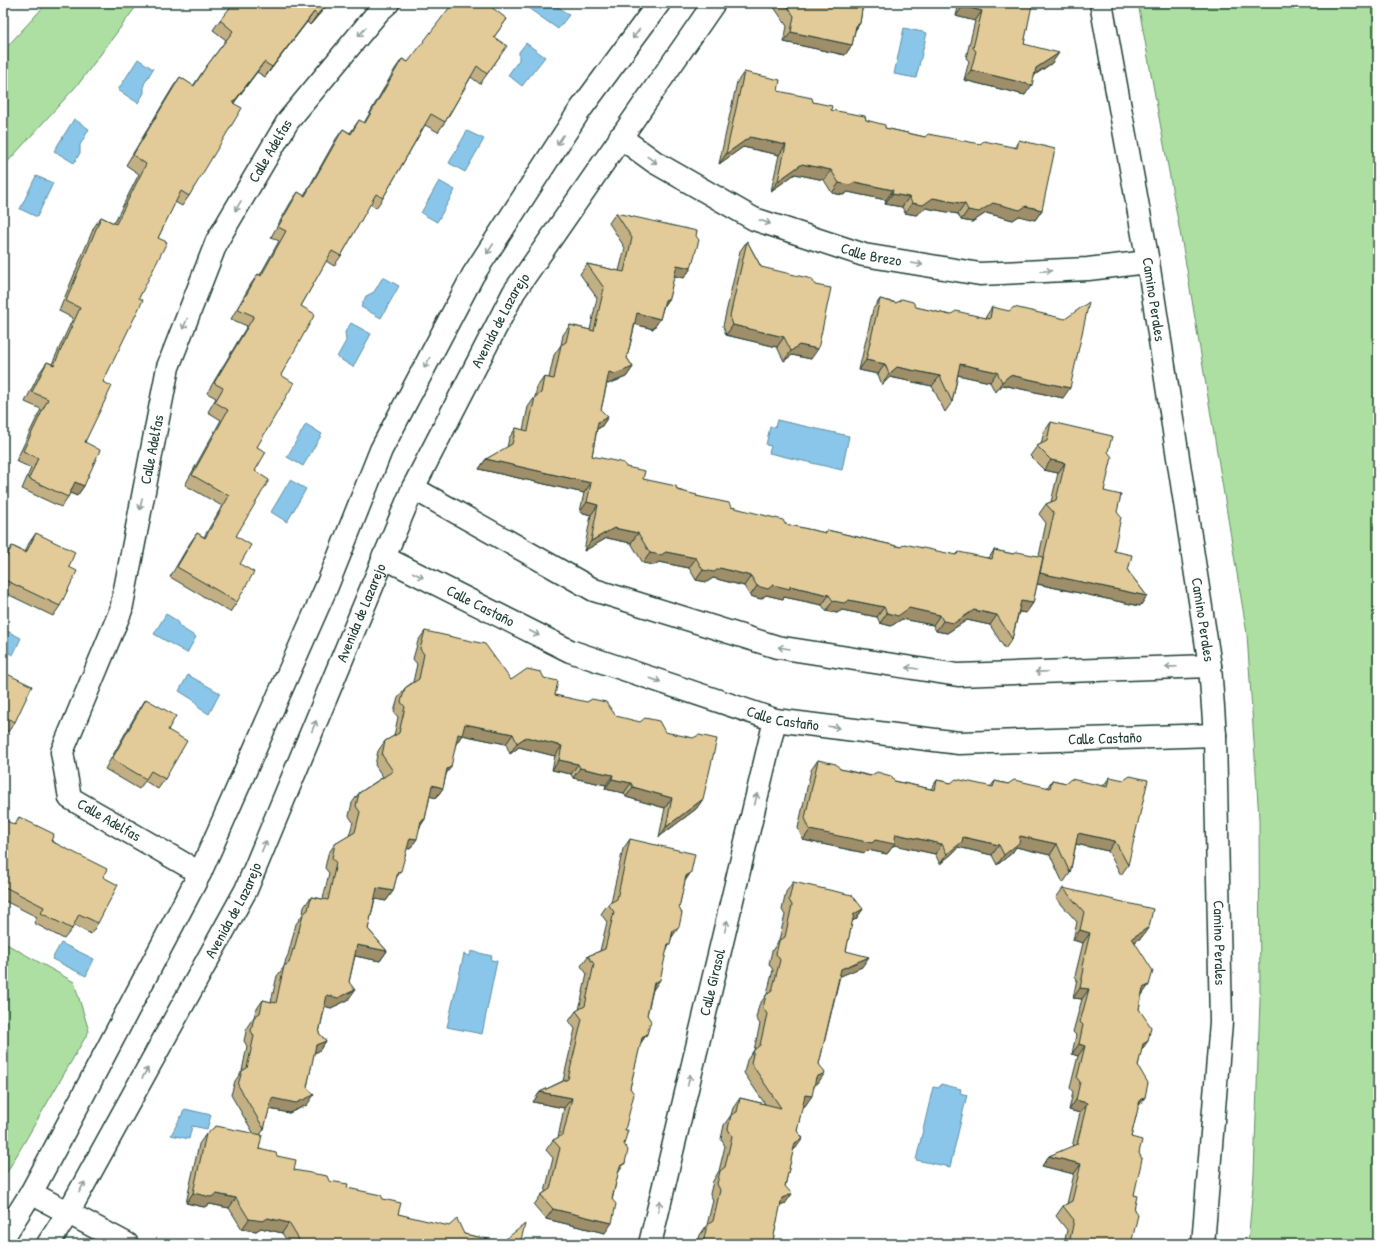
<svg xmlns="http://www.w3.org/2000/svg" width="1381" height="1247" viewBox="0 0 1381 1247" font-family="'Patrick Hand',sans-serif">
<rect width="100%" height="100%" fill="#fff"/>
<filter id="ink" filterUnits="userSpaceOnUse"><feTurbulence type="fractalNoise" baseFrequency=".025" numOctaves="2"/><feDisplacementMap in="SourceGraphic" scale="8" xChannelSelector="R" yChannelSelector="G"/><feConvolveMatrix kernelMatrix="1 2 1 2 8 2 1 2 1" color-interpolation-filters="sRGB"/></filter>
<g filter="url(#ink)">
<path fill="#acdfa1" stroke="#668e6a" d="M47,3H141L135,8L80,82L3,167V51Z
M1138,3H1378V1244H1248L1254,1174L1260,1000L1259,819L1247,634L1187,270Z
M3,942L74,982L89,1031L3,1179Z"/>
<path fill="#89c6e9" stroke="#5f8fa1" d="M531,3H553L569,15L558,29L528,8Z
M904,28L927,33L916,78L894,74Z
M526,43L545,57L522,86L508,75L519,60V52Z
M138,59L153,69L144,84V93L138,103L118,90Z
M74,119L89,129L80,145V153L74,163L54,151Z
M467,131L484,139L465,172L449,163Z
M36,176L53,183L37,217L20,209Z
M439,181L455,190L437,222L421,213Z
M383,277L399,286L381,318L361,307L366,296L374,292Z
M351,323L371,334L353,367L337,357L346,341L345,332Z
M777,420L849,436L842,470L769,453L771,446L766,445L770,427H775Z
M306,424L322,434L303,466L287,457Z
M290,480L306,489L287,522L271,512Z
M166,614L176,620L180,627L196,637L187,653L154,634Z
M3,629L21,638L13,655L3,650Z
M188,675L220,693L209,714L199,708L195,701L179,691Z
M61,943L94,959L86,976L52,959Z
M471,951L492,956L491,960L497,961L482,1034L447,1027L464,954L470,956Z
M941,1084L961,1089L960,1093L967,1095L950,1167L916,1160L933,1087L939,1088Z
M185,1109L211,1115L207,1129L192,1126L189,1139L171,1135Z"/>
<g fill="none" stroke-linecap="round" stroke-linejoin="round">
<defs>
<g id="minor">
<path id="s1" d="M1101,3L1148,262L1210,666L1215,735L1221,1022L1203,1244"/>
<path id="s2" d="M620,137L656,163L754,219L864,255L980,274L1088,269L1148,262"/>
<path d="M413,488L594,590L777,647L958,675L1210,666"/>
<path id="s3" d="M383,557L570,651L775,720L959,743L1215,735"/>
<path id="s4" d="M200,873L70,798L62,752L121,610L168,367L217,241L288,121L379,11L388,3"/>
<path d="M31,1193L127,1244"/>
<path d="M3,1238L31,1193L59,1141L200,873L327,586L381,450L473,275L580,110L659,3"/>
<path id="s5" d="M48,1244L68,1213L246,890L413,488L514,292L714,3"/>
<path id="s6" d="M650,1244L775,720"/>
</g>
</defs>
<use href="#minor" stroke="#1f3d34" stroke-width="25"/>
<use href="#minor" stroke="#fff" stroke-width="22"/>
</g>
<path fill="#c3af84" stroke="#1f3d34" d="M329,3L310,25L307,22L265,77L257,72L234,103L189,196L182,206L175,202L158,238L139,298L103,382L85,442L84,486L77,496L70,493L68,497L61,507L22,489L31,468L16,461L41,409L25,402L40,372L47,362L52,364L73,318L59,311L94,227L101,217L114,223L139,174L126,165L173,87L180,77L193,86L206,67L226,40L213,30L220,20Z
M771,3H863L860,23L855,31L852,45L845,55L784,42L787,26Z
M959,3H1031L1024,44L1052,63L1035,75L1025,95L964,80L969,61L966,58L975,21L956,16Z
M463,6L507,19L494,37L500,56L480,84L471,77L445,122L438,132L425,125L383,198L376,208L370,204L341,256L334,266L326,261L301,306L281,375L257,447L255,471L236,536L240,564L237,602L230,612L170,577L190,543L197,533L204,537L222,506L185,485L221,420L208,412L216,398L207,393L247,326L231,319L251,284L258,274L260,275L279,241L271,237L291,202L298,192L304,196L336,139L343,129L350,133L359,120L364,123L395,69L402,59L408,62Z
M744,72L778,91L813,102L831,110L866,120L885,128L925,137L980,144L1014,148L1019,140L1042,210L1035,220L1019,216L1013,220L986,213L972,222L961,220L958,214L926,208L916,215L905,213L902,207L885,204L886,200L848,192L843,195L832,193L824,180L795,174L771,191L779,155L743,147L719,164L737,82Z
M616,213L696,236L691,268L684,278L674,276L669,298L664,305L660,319L653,329L635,324L627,358L633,367L626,377L608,384L607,383L601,410L608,417L601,427L597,429L592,456L626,467L643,479L785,524L825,533L827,530L901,547L956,555L989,558L994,550L1013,554L1039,556L1046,523L1039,514L1046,504L1051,502L1058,473L1044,470L1030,456L1037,446L1041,444L1044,432L1051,422L1108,452L1104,491L1117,512L1114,551L1128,571L1147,596L1140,606L1037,584L1033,603L1026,613L1019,612L1012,639L1005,649L990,625L967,620L947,633L936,631L933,625L902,619L891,626L880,623L877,617L842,610L837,613L826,611L822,605L784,597L783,599L766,595L761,599L750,596L744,586L713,578L707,582L696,580L689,568L659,562L654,565L643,563L631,543L607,538L584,551L591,515L580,512L584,493L479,469L486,459L507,448L509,438L516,428L523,430L528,407L535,397L537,387L544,377L549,378L554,355L561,345L563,335L570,325L590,330L597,298L580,274L587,264L619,271L625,248L609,223Z
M747,241L811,359L792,355L784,361L777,347L726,335L723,326L740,251Z
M880,299L950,315L985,318L992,307L1063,398L1003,385L995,392L990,382L958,375L952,402L945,412L932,386L890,377L882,385L878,374L859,370L873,309Z
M36,533L69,567L60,606L53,616L3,592V560L5,556L12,546L25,552L29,543Z
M425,631L511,680L616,716L703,799L696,809L659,837L665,808L626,797L624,793L605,789L606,785L573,778L571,774L552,770L555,756L519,747L510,754L506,744L462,735L456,744L446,775L443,788L436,798L430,796L425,819L420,827L410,849L407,848L396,878L393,891L386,901L375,899L368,929L387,951L380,961L355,956L349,982L348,1000L331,1008L325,1006L319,1033L326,1041L319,1051L314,1053L307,1087V1105L289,1113L269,1109L264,1129L260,1135L259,1149L277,1156L294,1170L329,1181L347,1188L383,1199L398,1214L464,1234L502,1242L520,1244H289L282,1233L261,1228L256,1231L242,1229L229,1208L210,1204L204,1207L186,1203L199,1144L206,1134H254L231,1095L235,1081L242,1071L247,1046L244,1041L247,1027L254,1017L256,1010L263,1000L271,1002L277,976L284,967L286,959L288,955L296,924L303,914L304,907L311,897L323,899L329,873L325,868L328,854L335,844L349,836L353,822L349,816L352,803L359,793L383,777L375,765L378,751L385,741L394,736L398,717L394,712L398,698L405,688L413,682L417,664L413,659L418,641Z
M3,672L15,722L8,732L3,729Z
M146,699L168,730L165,779L158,789L145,781L139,789L105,769L139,709Z
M818,760L840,769L931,789L937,780L951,783L990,787L995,781L1008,784L1047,788L1052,780L1066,783L1103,786L1110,777L1128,865L1121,875L1108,851L1076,844L1070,873L1063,883L1050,855L1016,847L1012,853L997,865L992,855L958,847L954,852L940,864L935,854L894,845L887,854L868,850L865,853L803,840L798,828L811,770Z
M19,817L103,877L98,923L91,934L73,925L72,929L64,939L34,923L37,917L3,900V819L14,825Z
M630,839L691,872L685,881L672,937L667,949L653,990L647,1015V1034L640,1044L630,1088L625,1130L624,1144L625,1163L618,1173L605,1233L546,1219L534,1205L541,1195L545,1192L553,1158L546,1150L553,1140L558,1138L564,1108L533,1102L540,1092L563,1081L575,1029L569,1021L576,1011L579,1010L587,974L581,966L588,956L600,951L607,922L601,914L608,904L611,902L623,849Z
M793,882L863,909L856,919L852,921L846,951L862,967L840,976L819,1064L818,1083L815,1085L805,1106H802L797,1131L796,1148L793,1150L785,1186V1204L780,1206L773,1240L775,1244H698L700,1235L707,1225L713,1200L710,1194L713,1181L719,1171L725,1146L721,1139L724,1125L731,1115L733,1108L740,1098L765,1104L744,1073L747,1060L754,1050L760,1024L756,1018L759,1005L767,994L773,970L769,964L772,951L779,940L785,915L782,910L786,892Z
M1063,888L1142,937L1135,942L1149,985L1142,994L1139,1009L1141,1051L1138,1066L1145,1097L1138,1107L1131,1137L1139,1153L1134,1195V1210L1131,1244H1064L1067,1230L1056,1216L1063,1206L1067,1204L1074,1174L1042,1166L1049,1156L1072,1147L1080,1113L1069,1110L1073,1092L1070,1088L1078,1056L1072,1054L1076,1035L1073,1032L1082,999L1073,998L1077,979L1075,976L1083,943L1073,940L1077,922L1056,898Z"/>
<path fill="#9f8e6b" stroke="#1f3d34" d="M327,3H329L310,25L317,15Z
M963,6L982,11L975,21L956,16Z
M314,12L307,22L265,77L272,67Z
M860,23L853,33L856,26Z
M791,32L852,45L845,55L784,42Z
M1059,53L1052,63L1029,78L1036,68Z
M264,62L257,72L226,113L233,103Z
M971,70L1032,85L1025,95L964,80Z
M750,137L786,145L779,155L743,147L719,164L726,154Z
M802,164L831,170L824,180L795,174L771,191L778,181Z
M855,182L893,190L886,200L848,192L843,195L832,193L839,183Z
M892,194L909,197L902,207L885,204Z
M933,198L965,204L958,214L926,208L916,215L905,213L912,203Z
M993,203L1026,206L1042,210L1035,220L1019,216L1013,220L986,213L972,222L961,220L968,210Z
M677,265L691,268L684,278L670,275Z
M669,298L662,308L665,300Z
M637,313L660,319L653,329L630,323Z
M733,325L784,337L777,347L726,335Z
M799,345L818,349L811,359L792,355L784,361L791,351Z
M866,360L885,364L878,374L859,370Z
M960,364L997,372L990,382L953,374Z
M633,367L626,377L608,384L602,382L609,372Z
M897,367L940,376L932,386L890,377L882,385L889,374Z
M1010,375L1070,388L1063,398L1003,385L995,392L1002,382Z
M608,417L601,427L591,432L598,422Z
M486,459L591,483L584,493L479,469Z
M1051,460L1065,463L1058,473L1044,470Z
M75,482L84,486L77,496L68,492Z
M587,502L598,505L591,515L580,512Z
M614,528L638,533L631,543L607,538L584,551L591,541Z
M666,552L696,558L689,568L659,562L654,565L643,563L650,553Z
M720,568L751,576L744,586L713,578L707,582L696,580L703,570Z
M1040,573L1147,596L1140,606L1033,583Z
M773,585L790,586L829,595L822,605L784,597L783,599L766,595L761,599L750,596L757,586Z
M849,600L884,607L877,617L842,610L837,613L826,611L833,601Z
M1021,601L1033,603L1026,613L1014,611Z
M909,608L940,615L933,625L902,619L891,626L880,623L887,613Z
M974,610L997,615L990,625L967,620L947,633L936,631L943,621Z
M465,724L513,734L506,744L462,735L455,745L451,744Z
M526,737L562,746L555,756L519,747L510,754L517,743Z
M559,760L578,764L571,774L552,770Z
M451,767L444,777L447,769Z
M580,768L613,775L606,785L573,778Z
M612,779L631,783L624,793L605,789Z
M432,785L443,788L436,798L425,795Z
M633,787L672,798L665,808L626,797Z
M703,799L696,809L659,837L666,827Z
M425,819L418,829L421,821Z
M810,830L875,840L896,834L942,844L935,854L894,845L887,854L868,850L865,853L803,840Z
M1078,833L1115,841L1108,851L1071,843Z
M1020,836L1057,844L1050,855L1016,847L1012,853L997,865L1004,855Z
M963,837L999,845L992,855L958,847L954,852L940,864L947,854Z
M410,838L417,839L410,849L402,848Z
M401,871L394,881L398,872Z
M691,872L684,882L686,876Z
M377,888L393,891L386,901L370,898Z
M863,909L856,919L847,924L854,914Z
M679,927L672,937L673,930Z
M1149,927L1142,937L1125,948L1132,938Z
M1080,930L1090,933L1083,943L1073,940Z
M357,945L387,951L380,961L350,955Z
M869,957L862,967L834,979L841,969Z
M660,980L653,990L654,983Z
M1149,985L1142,995L1143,988Z
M1080,988L1089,989L1082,999L1073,998Z
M355,990L348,1000L331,1008L320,1005L327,995Z
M647,1034L640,1044L642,1038Z
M326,1041L319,1051L309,1055L316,1045Z
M1148,1041L1141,1051L1143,1044Z
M1079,1044L1085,1046L1078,1056L1072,1054Z
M825,1073L818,1083L809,1088L816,1077Z
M540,1092L572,1098L564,1108L533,1102Z
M314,1095L307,1105L289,1113L265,1108L272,1098Z
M805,1095L812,1096L805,1106L798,1105Z
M1145,1097L1138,1107L1140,1100Z
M1076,1100L1087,1103L1080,1113L1069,1110Z
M803,1138L796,1148L788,1153L795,1143Z
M1049,1156L1081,1164L1074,1174L1042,1166Z
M625,1163L618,1173L620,1166Z
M193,1193L217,1194L236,1198L229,1208L210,1204L204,1207L186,1203Z
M792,1194L785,1204L775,1208L782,1198Z
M553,1209L612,1223L605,1233L546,1219Z
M268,1218L289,1223L282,1233L261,1228L256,1231L242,1229L249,1219Z
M321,1242L329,1244H318Z"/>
<path fill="#e3cb99" stroke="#1f3d34" d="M234,3H327L317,15L314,12L272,67L264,62L233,103L242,108L189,196L181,191L158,238L167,242L139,298L143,300L103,382L112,386L85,442L100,450L84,486L75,482L68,497L29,479L38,458L23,451L48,399L32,392L47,362L54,365L80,308L66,301L101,217L116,224L146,164L133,155L180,77L194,86L206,67L233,31L220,20Z
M453,3H459L463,6L465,3H486L507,19L494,37L507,46L487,74L477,66L445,122L431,114L383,198L376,194L341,256L332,251L301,306L315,314L281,375L294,383L257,447L266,452L255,471L269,480L236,536L251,545L240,564L254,572L237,602L177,567L197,533L205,538L229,496L192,475L228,410L215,402L223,388L214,383L254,316L238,309L258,274L261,276L286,231L278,227L298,192L305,196L343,129L351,134L359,120L365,123L402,59L408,62Z
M785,3H863L860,23L856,26L852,45L791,32L794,16Z
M964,3H1031L1032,5L1024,44L1059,53L1036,68L1032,85L971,70L976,51L973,48L982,11L963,6Z
M744,72L780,80L778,91L812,98L813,102L832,106L831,110L865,116L866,120L885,125V128L925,137L928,134L980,144L984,141L1017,148L1019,140L1055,149L1042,210L1026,206L1020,210L993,203L979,212L968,210L965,204L933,198L923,205L912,203L909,197L892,194L893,190L855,182L850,185L839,183L831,170L802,164L778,181L786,145L750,137L726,154Z
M616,213L697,231L696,236L699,240L691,268L677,265L669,298L665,300L660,319L637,313L627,358L633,367L615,374L609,372L601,410L608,417L598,422L592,456L624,463L626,467L645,471L643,479L676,486L677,490L697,495L696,496L729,503L731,507L783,520L785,524L826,533L827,530L901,547L904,544L956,555L959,552L992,559L994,550L1013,554L1017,552L1043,557L1033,603L1021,601L1012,639L997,615L974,610L954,623L943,621L940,615L909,608L898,616L887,613L884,607L849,600L844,603L833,601L829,595L790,586V589L773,585L768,589L757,586L751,576L720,568L714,572L703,570L696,558L666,552L661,555L650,553L638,533L614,528L591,541L598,505L587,502L591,483L486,459L512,444L516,428L528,431L535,397L541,393L544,377L554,379L561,345L566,342L570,325L594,331L604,288L587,264L624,272L632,238Z
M747,241L761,267L812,279L815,285L831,288L818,349L799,345L791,351L784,337L733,325L730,316Z
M880,299L896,303L902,299L913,302L916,307L950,315L956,311L990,319L992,307L1009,311L1014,307L1065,319L1089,302L1070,388L1010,375L1002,382L997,372L960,364L952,402L940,376L897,367L889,374L885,364L866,360Z
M1051,422L1112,436L1108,452L1112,457L1104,491L1121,495L1117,512L1121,517L1114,551L1132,555L1128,571L1147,596L1040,573L1054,513L1046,504L1056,500L1065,463L1051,460L1037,446L1047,441Z
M36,533L75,552L69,567L77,571L60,606L3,579V564L12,546L26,553Z
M425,631L485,644L511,680L527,669L541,672L544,678L558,681L555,695L587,702L592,699L606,702L616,716L640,722L645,718L659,721L665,732L693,738L699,735L717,739L703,799L666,827L672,798L633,787L631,783L612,779L613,775L580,768L578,764L559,760L562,746L526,737L517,743L513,734L465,724L462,735L458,734L451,767L447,769L443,788L432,785L425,819L421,821L417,839L410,838L401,871L398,872L393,891L377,888L368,929L387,951L357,945L349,982L355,990L338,998L327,995L319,1033L326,1041L316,1045L307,1087L314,1095L296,1103L272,1098L264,1129L238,1085L242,1071L247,1068L254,1036L251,1031L254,1017L260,1013L263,1000L276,1003L284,966L289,963L293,949L294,950L303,914L308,910L311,897L328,900L336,863L332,858L335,844L355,832L360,812L356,806L359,793L393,771L382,755L385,741L399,733L405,707L401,702L405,688L419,679L424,654L420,649Z
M3,672L32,686L15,722L7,718L3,726Z
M146,699L176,716L168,730L187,741L165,779L151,771L146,779L112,759Z
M818,760L836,764L840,769L870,776L877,772L891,776L894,781L935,790L937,780L951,783L956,779L993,787L995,781L1008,784L1014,780L1050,788L1052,780L1066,783L1071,779L1108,787L1110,777L1124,780L1130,776L1148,780L1128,865L1115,841L1078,833L1070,873L1057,844L1020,836L1019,843L1004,855L999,845L963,837L962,842L947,854L942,844L896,834L894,844L875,840L872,843L810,830L805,818Z
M19,817L54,834L51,841L107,869L103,877L118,885L98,923L79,914L72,929L41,913L44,907L3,886V819L15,825Z
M630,839L695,854L691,872L686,876L679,908L682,913L679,927L673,930L670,944H668L660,980L654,983L647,1015L651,1021L647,1034L642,1038L630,1088L634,1094L625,1130H628L624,1144L628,1150L625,1163L620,1166L612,1199L616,1204L612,1223L553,1209L541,1195L550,1189L560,1148L553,1140L563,1135L572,1098L540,1092L568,1079L582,1019L576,1011L585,1006L594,964L588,956L605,949L614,912L608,904L617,899Z
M793,882L852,895L863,909L854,914L846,951L869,957L841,969L819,1064L825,1073L816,1077L812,1096L805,1095L797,1131L803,1138L795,1143L785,1186L792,1194L782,1198L773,1240L775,1244H707L703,1243L707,1225L713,1221L720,1190L717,1184L720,1171L725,1167L732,1136L728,1129L731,1115L737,1112L740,1098L781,1108L751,1063L754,1050L760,1045L767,1014L763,1008L766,995L772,991L780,960L776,954L779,941L785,937L792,905L789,900Z
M1063,888L1153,909L1149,927L1132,938L1153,971L1149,985L1143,988L1139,1009L1151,1027L1148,1041L1143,1044L1138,1066L1148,1083L1145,1097L1140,1100L1131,1137L1142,1140L1139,1153L1142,1159L1134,1195L1137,1196L1134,1210L1138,1215L1131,1244H1069L1074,1220L1063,1206L1072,1201L1081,1164L1049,1156L1077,1144L1087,1103L1076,1100L1080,1082L1077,1078L1085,1046L1079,1044L1083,1025L1080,1022L1089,989L1080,988L1084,969L1082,966L1090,933L1080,930L1084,912Z
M216,1126L262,1135L259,1149L276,1153L277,1156L296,1160L294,1170L327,1176L329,1181L348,1184L347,1188L381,1195L383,1199L401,1203L398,1214L449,1226L457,1219L464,1234L502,1242L525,1224L520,1244H329L321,1242L318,1244H307L301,1243L289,1223L268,1218L263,1221L249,1219L236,1198L217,1194L211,1197L193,1193L206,1134Z"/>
<defs><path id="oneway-shaft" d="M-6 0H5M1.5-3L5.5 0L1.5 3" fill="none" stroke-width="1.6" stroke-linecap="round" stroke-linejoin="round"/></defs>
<g stroke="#8f9e9a">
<use href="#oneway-shaft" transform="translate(362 32) rotate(130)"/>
<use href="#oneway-shaft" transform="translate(636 34) rotate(126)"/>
<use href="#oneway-shaft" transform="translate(560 140) rotate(123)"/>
<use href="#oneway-shaft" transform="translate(652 160) rotate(36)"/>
<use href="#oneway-shaft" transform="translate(238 206) rotate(121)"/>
<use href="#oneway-shaft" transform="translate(765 222) rotate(19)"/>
<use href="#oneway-shaft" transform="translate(490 249) rotate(123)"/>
<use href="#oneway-shaft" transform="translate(917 264) rotate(9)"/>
<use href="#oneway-shaft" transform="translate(1046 271) rotate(-3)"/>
<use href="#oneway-shaft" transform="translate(185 324) rotate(112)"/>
<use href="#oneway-shaft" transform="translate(427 363) rotate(118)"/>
<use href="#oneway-shaft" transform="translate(141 504) rotate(101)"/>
<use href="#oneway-shaft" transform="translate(418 575) rotate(27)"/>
<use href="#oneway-shaft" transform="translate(534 633) rotate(27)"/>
<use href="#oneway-shaft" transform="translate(784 648) rotate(-171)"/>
<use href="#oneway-shaft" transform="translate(1171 667) rotate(178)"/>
<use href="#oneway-shaft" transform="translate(912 668) rotate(-171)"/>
<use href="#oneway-shaft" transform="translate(1041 672) rotate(178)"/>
<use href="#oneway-shaft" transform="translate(655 680) rotate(19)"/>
<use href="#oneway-shaft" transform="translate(314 726) rotate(-68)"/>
<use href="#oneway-shaft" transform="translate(834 727) rotate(7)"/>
<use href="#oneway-shaft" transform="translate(756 799) rotate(-77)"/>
<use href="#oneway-shaft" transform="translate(264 846) rotate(-68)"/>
<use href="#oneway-shaft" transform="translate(726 926) rotate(-77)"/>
<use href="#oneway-shaft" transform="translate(145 1073) rotate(-61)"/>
<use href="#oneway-shaft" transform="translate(689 1080) rotate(-77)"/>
<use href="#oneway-shaft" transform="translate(82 1187) rotate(-61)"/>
<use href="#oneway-shaft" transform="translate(659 1206) rotate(-77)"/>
</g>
</g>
<g text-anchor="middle" stroke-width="3" stroke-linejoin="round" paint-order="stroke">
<g font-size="15" fill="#1f3d34" stroke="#fff">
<text dy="5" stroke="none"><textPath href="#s4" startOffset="838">Calle Adelfas</textPath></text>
<text dy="5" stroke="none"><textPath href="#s2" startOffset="280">Calle Brezo</textPath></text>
<text dy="5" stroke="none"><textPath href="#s1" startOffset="301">Camino Perales</textPath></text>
<text dy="5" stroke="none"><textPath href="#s5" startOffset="1030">Avenida de Lazarejo</textPath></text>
<text dy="5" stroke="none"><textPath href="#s4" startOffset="514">Calle Adelfas</textPath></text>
<text dy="5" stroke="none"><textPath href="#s3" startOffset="109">Calle Castaño</textPath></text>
<text dy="5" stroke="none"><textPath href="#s5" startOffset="706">Avenida de Lazarejo</textPath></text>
<text dy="5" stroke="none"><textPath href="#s1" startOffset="625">Camino Perales</textPath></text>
<text dy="5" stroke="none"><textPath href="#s3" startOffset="433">Calle Castaño</textPath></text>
<text dy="5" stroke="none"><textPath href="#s3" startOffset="757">Calle Castaño</textPath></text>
<text transform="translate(109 820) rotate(30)" y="5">Calle Adelfas</text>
<text dy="5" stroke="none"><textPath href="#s5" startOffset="382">Avenida de Lazarejo</textPath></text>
<text dy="5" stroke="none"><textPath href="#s1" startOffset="949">Camino Perales</textPath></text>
<text dy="5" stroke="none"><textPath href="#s6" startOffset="269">Calle Girasol</textPath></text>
</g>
</g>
<rect width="1381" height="1247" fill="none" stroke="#fff" stroke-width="16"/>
<rect x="8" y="8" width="1365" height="1231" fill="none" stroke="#1f3d34" stroke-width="1.5" filter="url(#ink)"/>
</svg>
